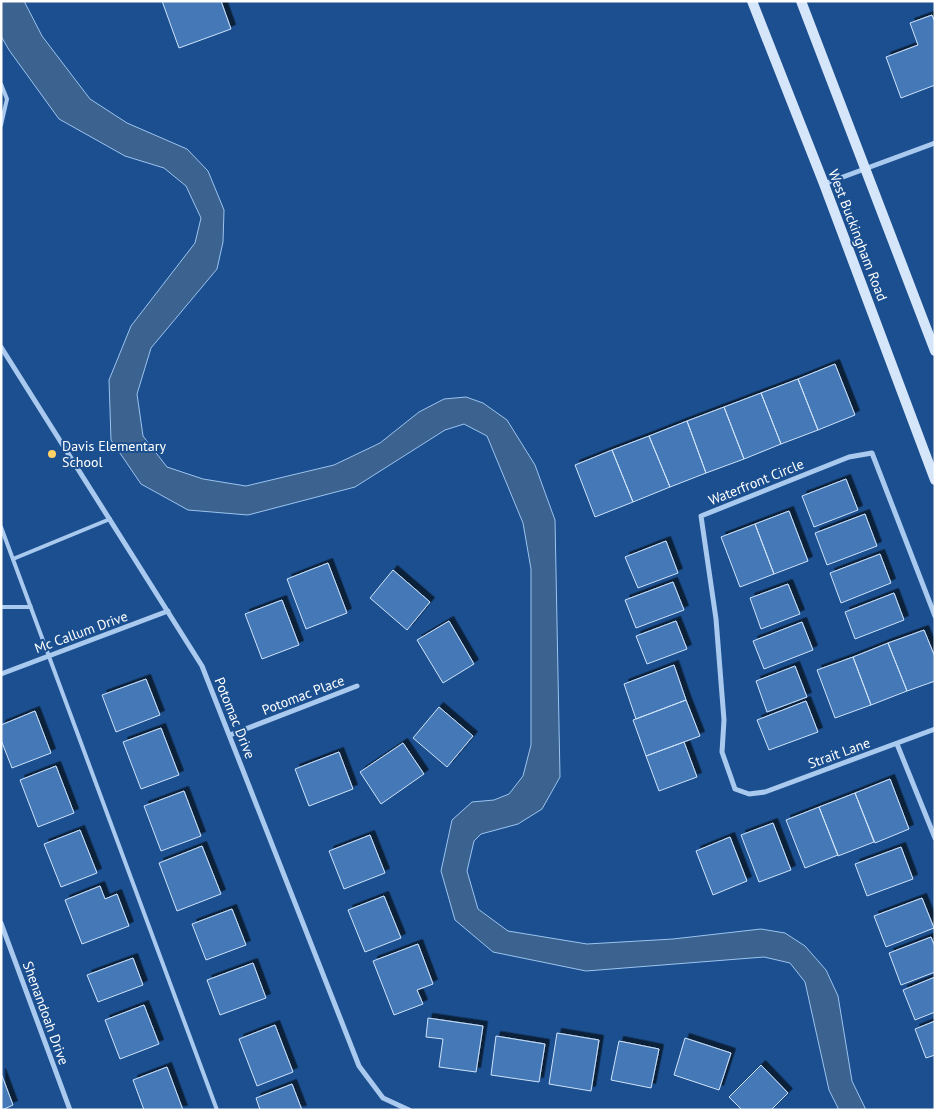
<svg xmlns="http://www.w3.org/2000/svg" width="936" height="1111" viewBox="0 0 936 1111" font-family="'PT Sans',sans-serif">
<defs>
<filter id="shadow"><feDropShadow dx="4.5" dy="-4.5" stdDeviation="0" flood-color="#0009"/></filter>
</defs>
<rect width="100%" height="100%" fill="#1b4f8f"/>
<path fill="#3c6290" stroke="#9cc4f0" d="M1,1H24L42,36L90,99L127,123L187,149L208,171L224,210L223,242L217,269L151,348L137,394L143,436L167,467L203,479L246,486L334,465L380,443L419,412L444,399L466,397L483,403L507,420L535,465L555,520L560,777L542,809L518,824L481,834L474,841L467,871L478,909L508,931L587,944L673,939L761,929L785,933L805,946L826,970L838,996L852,1081L866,1110H839L829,1090L805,982L790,963L764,957L586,971L493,952L455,920L441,871L452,820L472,802L494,800L509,794L523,776L531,745V569L523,523L487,436L464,424L445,430L355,487L248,515L188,510L141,484L111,440L109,380L131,326L195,243L201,218L186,186L164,168L125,156L59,119L9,50L1,36Z"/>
<path fill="#4478b7" stroke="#cfe3fa" filter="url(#shadow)" d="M162,1H221L231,29L179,48Z
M932,15L935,22V85L901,98L886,57L918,45L910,23Z
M835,364L855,415L818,430L798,379Z
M798,379L818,430L781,444L761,393Z
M761,393L781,444L744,459L724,407Z
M724,407L744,459L706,473L687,421Z
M687,421L706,473L670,487L649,436Z
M649,436L670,487L633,502L612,450Z
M612,450L633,502L595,517L575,465Z
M846,479L858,510L814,527L802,496Z
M789,511L808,561L774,574L755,524Z
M865,514L877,546L827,565L815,533Z
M755,524L774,574L740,587L721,537Z
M666,541L678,573L638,588L625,557Z
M880,554L891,583L841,603L830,573Z
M328,563L347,613L306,629L287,579Z
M393,570L430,602L407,630L370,598Z
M673,582L684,610L636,628L625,600Z
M788,584L800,614L761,629L750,598Z
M894,593L904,620L855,639L845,612Z
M282,600L299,645L262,659L245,614Z
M449,621L474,664L443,683L417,640Z
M676,621L687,649L647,664L636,636Z
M802,622L813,650L764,669L753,641Z
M924,630L935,657V681L907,691L888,643Z
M888,643L907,691L871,705L853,657Z
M853,657L871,705L835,718L817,670Z
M674,665L686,700L636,719L624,684Z
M795,666L807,697L767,712L756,681Z
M146,679L160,715L116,732L102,695Z
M686,700L700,736L646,756L633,720Z
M806,701L818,732L769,750L757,720Z
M439,707L473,736L447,767L413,738Z
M35,711L51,753L12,768L1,740V725Z
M161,728L179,775L141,789L123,742Z
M684,742L697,777L659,791L646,756Z
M403,743L424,774L381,804L360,772Z
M339,752L353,789L309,806L295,769Z
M56,766L74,813L38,827L20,780Z
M890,779L909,829L875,843L855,793Z
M184,791L201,836L161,851L144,806Z
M855,793L874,842L838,856L819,807Z
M819,807L838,855L805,868L786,820Z
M773,823L791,870L759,882L741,835Z
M80,830L97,873L61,887L44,844Z
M370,835L385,873L344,889L329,851Z
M730,837L747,881L713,895L696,851Z
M202,846L221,894L177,911L159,863Z
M901,847L913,879L867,896L855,864Z
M100,886L105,899L117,894L129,926L82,944L65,900Z
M384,896L401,938L365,952L348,910Z
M922,898L934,928L886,947L874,916Z
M232,909L246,945L206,960L192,924Z
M931,937L935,947V972L901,985L889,953Z
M418,944L433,984L417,990L423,1004L394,1015L373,961Z
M133,958L143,985L98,1002L87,975Z
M253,963L266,998L220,1015L207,980Z
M935,977V1012L915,1020L903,990Z
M144,1005L159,1044L120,1059L105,1020Z
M428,1018L483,1026L476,1072L439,1067L443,1039L426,1037Z
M935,1021V1055L926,1058L915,1029Z
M275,1025L293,1072L257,1086L239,1039Z
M557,1033L599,1040L591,1091L549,1084Z
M496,1036L545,1044L539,1082L491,1075Z
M685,1038L731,1053L719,1090L674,1075Z
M619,1041L659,1049L651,1088L611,1080Z
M761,1065L788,1093L771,1110H742L729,1097Z
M167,1067L183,1110H144L133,1080Z
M1,1073L13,1105L2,1110H1Z
M292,1084L302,1110H260L256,1098Z"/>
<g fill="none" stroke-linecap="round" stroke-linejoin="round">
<path stroke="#a9c9ee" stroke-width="4" d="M1,84L7,99L1,125
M1,527L217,1110
M13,559L110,519
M1,607H31"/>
<path stroke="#a9c9ee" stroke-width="5" d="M824,184L935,143
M1,347L202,666L359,1066L383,1098L409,1110
M935,616L872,453L849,457L701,516L716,619L724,720L722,752L735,789L749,794L765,792L935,729
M1,674L168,611
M230,735L357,686
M897,744L935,838
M1,923L70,1110"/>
<path stroke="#d6e6fa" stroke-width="10" d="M752,1L824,184L935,480
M801,1L935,351"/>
</g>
<circle fill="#ffd166" stroke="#1b4f8f" stroke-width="2" cx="52" cy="454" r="5"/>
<g text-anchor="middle" stroke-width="4" stroke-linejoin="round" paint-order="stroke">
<g font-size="14" fill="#fff" stroke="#1b4f8f">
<text transform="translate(858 235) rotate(69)" y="5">West Buckingham Road</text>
<text transform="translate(756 482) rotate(-22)" y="5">Waterfront Circle</text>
<text transform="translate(81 632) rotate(-20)" y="5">Mc Callum Drive</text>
<text transform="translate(303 695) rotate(-21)" y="5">Potomac Place</text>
<text transform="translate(235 718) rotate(68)" y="5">Potomac Drive</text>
<text transform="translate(839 753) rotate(-20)" y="5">Strait Lane</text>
<text transform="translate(46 1013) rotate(70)" y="5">Shenandoah Drive</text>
</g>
<g font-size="14" fill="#fff" stroke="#1b4f8f" text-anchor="start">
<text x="62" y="451">Davis Elementary<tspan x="62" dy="16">School</tspan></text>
</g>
</g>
<rect width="936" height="1111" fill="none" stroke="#ffffff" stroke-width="5"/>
</svg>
